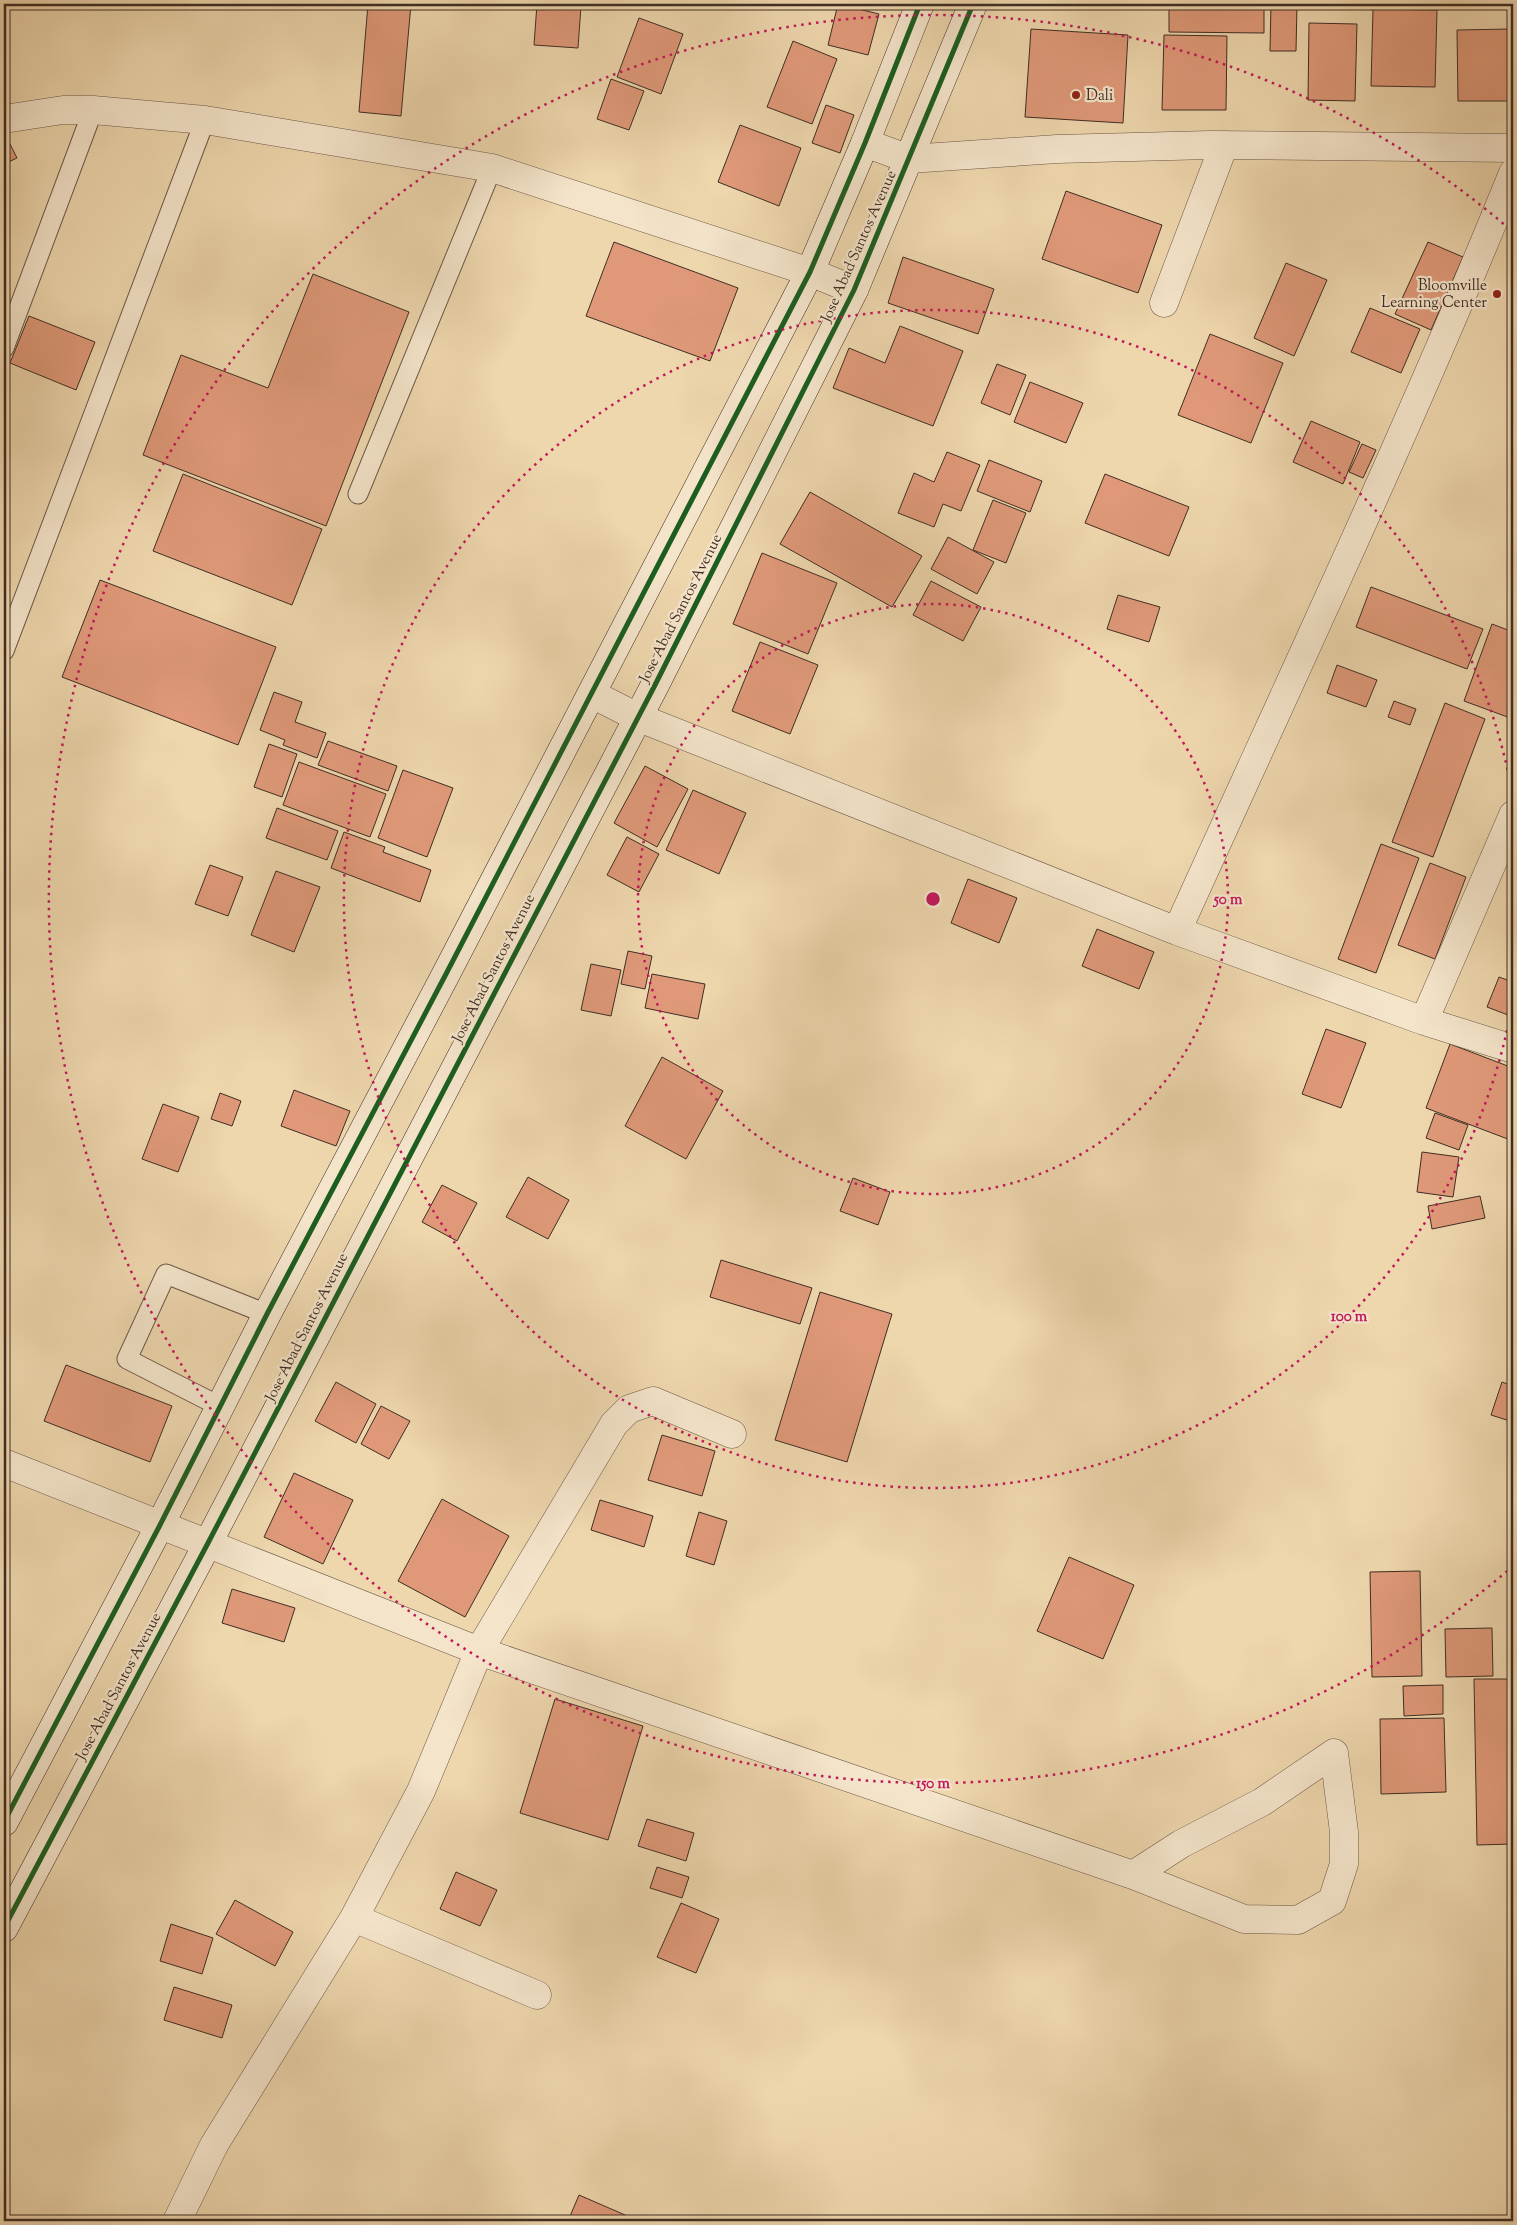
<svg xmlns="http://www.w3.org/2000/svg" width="1517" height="2225" viewBox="0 0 1517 2225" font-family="'Sorts Mill Goudy',serif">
<rect width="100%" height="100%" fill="#eed6ad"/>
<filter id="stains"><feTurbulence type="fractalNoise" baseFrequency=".004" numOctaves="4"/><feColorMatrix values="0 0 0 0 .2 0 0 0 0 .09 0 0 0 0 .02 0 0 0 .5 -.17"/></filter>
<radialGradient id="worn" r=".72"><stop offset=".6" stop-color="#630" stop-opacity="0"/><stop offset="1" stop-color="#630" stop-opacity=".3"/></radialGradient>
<path fill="#df9979" stroke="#3f2e24" d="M368,4H411L401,116L359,112Z
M537,4L581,6L578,48L534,45Z
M838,4L879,14L868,55L828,45Z
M1169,4H1264V33L1169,32Z
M1271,4H1297L1296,51H1270Z
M1373,9L1437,10L1435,87L1371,86Z
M639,18L683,34L661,94L617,77Z
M1309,23L1357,24L1355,101L1308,100Z
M1031,29L1128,35L1123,123L1025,117Z
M1511,29V101H1458L1457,30Z
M1164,35L1227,36L1226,110H1162Z
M793,41L837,59L812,124L767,107Z
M611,79L644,91L629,130L597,119Z
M826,105L854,115L840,153L812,143Z
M740,125L801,148L779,206L718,182Z
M4,134H5L17,158L4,164Z
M1066,191L1162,225L1138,293L1042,259Z
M614,242L738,288L710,361L586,316Z
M1428,242L1463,257L1431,330L1395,314Z
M903,257L994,289L978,334L888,303Z
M1286,263L1327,280L1294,356L1254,338Z
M313,274L409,312L326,526L143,455L181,355L268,388Z
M1370,308L1420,329L1401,373L1351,352Z
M29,316L95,342L76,390L10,363Z
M900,326L963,351L933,426L833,388L849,348L885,363Z
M1210,334L1283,363L1251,443L1178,415Z
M997,364L1026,375L1010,415L981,403Z
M1030,382L1083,403L1066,443L1014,422Z
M1311,421L1360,442L1343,484L1293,462Z
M1362,444L1376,450L1363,478L1349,472Z
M947,452L980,465L961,511L943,504L934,527L898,513L914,473L934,482Z
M989,460L1042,481L1030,512L977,491Z
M183,474L322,529L292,605L153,551Z
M1105,474L1189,507L1169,556L1085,523Z
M810,492L922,556L892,607L780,544Z
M993,500L1026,513L1006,563L973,550Z
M948,537L994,562L977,594L931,569Z
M762,553L837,583L808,654L733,624Z
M100,580L276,647L238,745L62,677Z
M931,581L981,607L963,641L913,615Z
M1371,587L1483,629L1467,669L1356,627Z
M1118,595L1160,607L1149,642L1107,629Z
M1492,624L1513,632V719L1464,701Z
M760,642L818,665L790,734L732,711Z
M1337,665L1377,680L1366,707L1327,693Z
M274,692L302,702L295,722L326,733L317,758L283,745L285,740L260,730Z
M1394,701L1416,709L1410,725L1388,717Z
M1445,703L1485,719L1433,857L1392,842Z
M328,741L397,766L388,791L318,765Z
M269,744L297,754L282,797L254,787Z
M299,762L386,794L370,837L283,805Z
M645,766L688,789L657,847L614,823Z
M403,770L453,788L427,857L378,838Z
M693,790L746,813L719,874L666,850Z
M277,808L338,831L327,860L266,838Z
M344,832L385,847L383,852L431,870L420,902L331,868Z
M627,837L659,854L639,892L607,875Z
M1381,844L1419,858L1376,973L1338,959Z
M1430,863L1466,877L1435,959L1398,945Z
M210,865L243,877L228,916L195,904Z
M276,871L320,887L294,952L251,935Z
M968,879L1017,898L999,943L951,923Z
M1097,929L1154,952L1139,989L1082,966Z
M628,951L652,956L645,989L621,984Z
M591,964L621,970L611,1016L581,1010Z
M652,974L705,984L698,1019L645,1008Z
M1499,977L1513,982V1002L1508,1015L1487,1007Z
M1326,1029L1366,1043L1341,1108L1302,1094Z
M1450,1044L1513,1068V1141L1426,1108Z
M662,1057L723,1091L686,1159L625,1126Z
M294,1090L350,1111L336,1146L281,1126Z
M220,1093L241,1101L232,1126L211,1119Z
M163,1104L199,1117L178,1172L142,1159Z
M1435,1113L1468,1125L1459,1150L1426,1138Z
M1422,1152L1459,1157L1453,1197L1417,1192Z
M528,1177L569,1200L548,1239L506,1217Z
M853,1178L890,1192L878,1225L840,1211Z
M442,1185L477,1203L457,1241L422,1222Z
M1480,1196L1485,1218L1432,1229L1428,1206Z
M721,1260L812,1288L800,1324L710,1297Z
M820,1292L892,1314L847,1462L775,1440Z
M66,1365L172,1406L150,1462L44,1421Z
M336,1382L376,1404L356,1443L315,1421Z
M1502,1382L1513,1386V1422L1491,1415Z
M381,1406L410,1421L389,1459L361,1444Z
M662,1435L715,1451L702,1496L648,1480Z
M294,1473L353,1500L323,1564L264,1537Z
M442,1499L509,1536L465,1617L398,1581Z
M600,1500L653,1516L644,1547L591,1530Z
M699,1512L727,1521L714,1565L686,1556Z
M1069,1557L1134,1585L1103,1659L1037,1631Z
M1420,1571L1422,1676L1372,1677L1370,1572Z
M232,1589L295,1608L284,1642L222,1623Z
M1492,1628L1493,1676L1446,1677L1445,1629Z
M1474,1679H1513V1844L1477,1845Z
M1443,1685V1714L1404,1716L1403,1686Z
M555,1699L643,1726L608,1840L520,1813Z
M1444,1718L1446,1792L1381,1794L1380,1719Z
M647,1819L694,1833L686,1861L638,1846Z
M657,1867L689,1877L682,1898L650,1888Z
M456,1872L497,1890L480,1926L440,1909Z
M235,1900L293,1932L275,1966L216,1934Z
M681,1903L719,1919L696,1973L657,1957Z
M171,1924L213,1938L202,1974L160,1961Z
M174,1987L232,2005L222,2038L164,2020Z
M579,2195L632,2218L630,2221H568Z"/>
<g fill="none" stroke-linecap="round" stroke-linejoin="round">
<defs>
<path id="service" d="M4,348L93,110
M358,494L492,168
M4,651L205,120
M221,1407L127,1359L166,1274L267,1314"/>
<path id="minor" d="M4,119L63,110H93L205,120L492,168L810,272L854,290
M865,143L909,159L1057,149L1210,145L1513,148
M1164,303L1224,145
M592,694L637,717L1177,931L1424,1021L1513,1049
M1177,931C1291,679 1409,429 1513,173
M1424,1021L1513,815
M4,1463L479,1651L1133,1875L1244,1919L1298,1920L1332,1901L1344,1864V1832L1334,1753L1262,1802L1181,1844L1133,1875
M354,1918L537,1995
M177,2221L214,2145L354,1918L421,1791L479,1651L614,1424L629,1409L653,1401L732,1434"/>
<path id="secondary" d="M4,1822L160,1525L267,1314L446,974L810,272L865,143L920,4
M4,1928L208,1543L655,685L854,290L973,4"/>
</defs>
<use href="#service" stroke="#6b5846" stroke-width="21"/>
<use href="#minor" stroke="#6b5846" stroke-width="29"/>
<use href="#secondary" stroke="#3f2e24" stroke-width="29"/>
<use href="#service" stroke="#f4e4ca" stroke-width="19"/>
<use href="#minor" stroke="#f4e4ca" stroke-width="28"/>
<use href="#secondary" stroke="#f4e4ca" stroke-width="28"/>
<defs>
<path id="cycleway" d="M4,1822L160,1525L267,1314L446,974L810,272L865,143L920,4
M4,1928L208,1543L655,685L854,290L973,4"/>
</defs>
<use href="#cycleway" stroke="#f4e4ca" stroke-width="8"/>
<use href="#cycleway" stroke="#1b5e20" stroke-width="5"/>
</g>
<g fill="none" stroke="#c2185b" stroke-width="2.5" stroke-dasharray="2.5 5">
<circle cx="933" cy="899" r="295"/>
<path d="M1513 1001A589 589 0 1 1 1513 797"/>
<path d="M1513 1566A884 884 0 1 1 1513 232"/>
</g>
<g fill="#8f2418" stroke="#f4e4ca" stroke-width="2">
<circle cx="1076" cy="95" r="5"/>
<circle cx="1497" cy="294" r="5"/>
</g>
<g text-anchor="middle" stroke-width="4.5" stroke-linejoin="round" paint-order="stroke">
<g font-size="15" fill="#3f2e24" stroke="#f4e4ca" text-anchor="start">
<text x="1086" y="100">Dali</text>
<text x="1487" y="290" text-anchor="end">Bloomville<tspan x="1487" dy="17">Learning Center</tspan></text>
</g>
<g font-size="15" fill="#3f2e24" stroke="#f4e4ca">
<text transform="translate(858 246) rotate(-66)" y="5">Jose Abad Santos Avenue</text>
<text transform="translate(680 608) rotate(-63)" y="5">Jose Abad Santos Avenue</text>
<text transform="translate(493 968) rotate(-63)" y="5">Jose Abad Santos Avenue</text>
<text transform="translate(306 1327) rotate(-63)" y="5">Jose Abad Santos Avenue</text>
<text transform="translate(118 1686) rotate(-62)" y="5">Jose Abad Santos Avenue</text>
</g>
</g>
<circle cx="933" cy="899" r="8" fill="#c2185b" stroke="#f4e4ca" stroke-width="2.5"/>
<g font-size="15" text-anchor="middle" font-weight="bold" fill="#c2185b" stroke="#f4e4ca" stroke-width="4.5" stroke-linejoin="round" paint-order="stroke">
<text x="1228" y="904">50 m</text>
<text x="1349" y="1321">100 m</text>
<text x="933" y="1788">150 m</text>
</g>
<rect width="1517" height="2225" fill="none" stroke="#eed6ad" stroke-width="20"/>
<rect x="5" y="5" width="1507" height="2215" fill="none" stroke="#3f2e24" stroke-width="2.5"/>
<rect x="10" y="10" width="1497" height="2205" fill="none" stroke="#3f2e24"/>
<rect width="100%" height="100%" filter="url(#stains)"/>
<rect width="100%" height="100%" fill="url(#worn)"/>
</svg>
